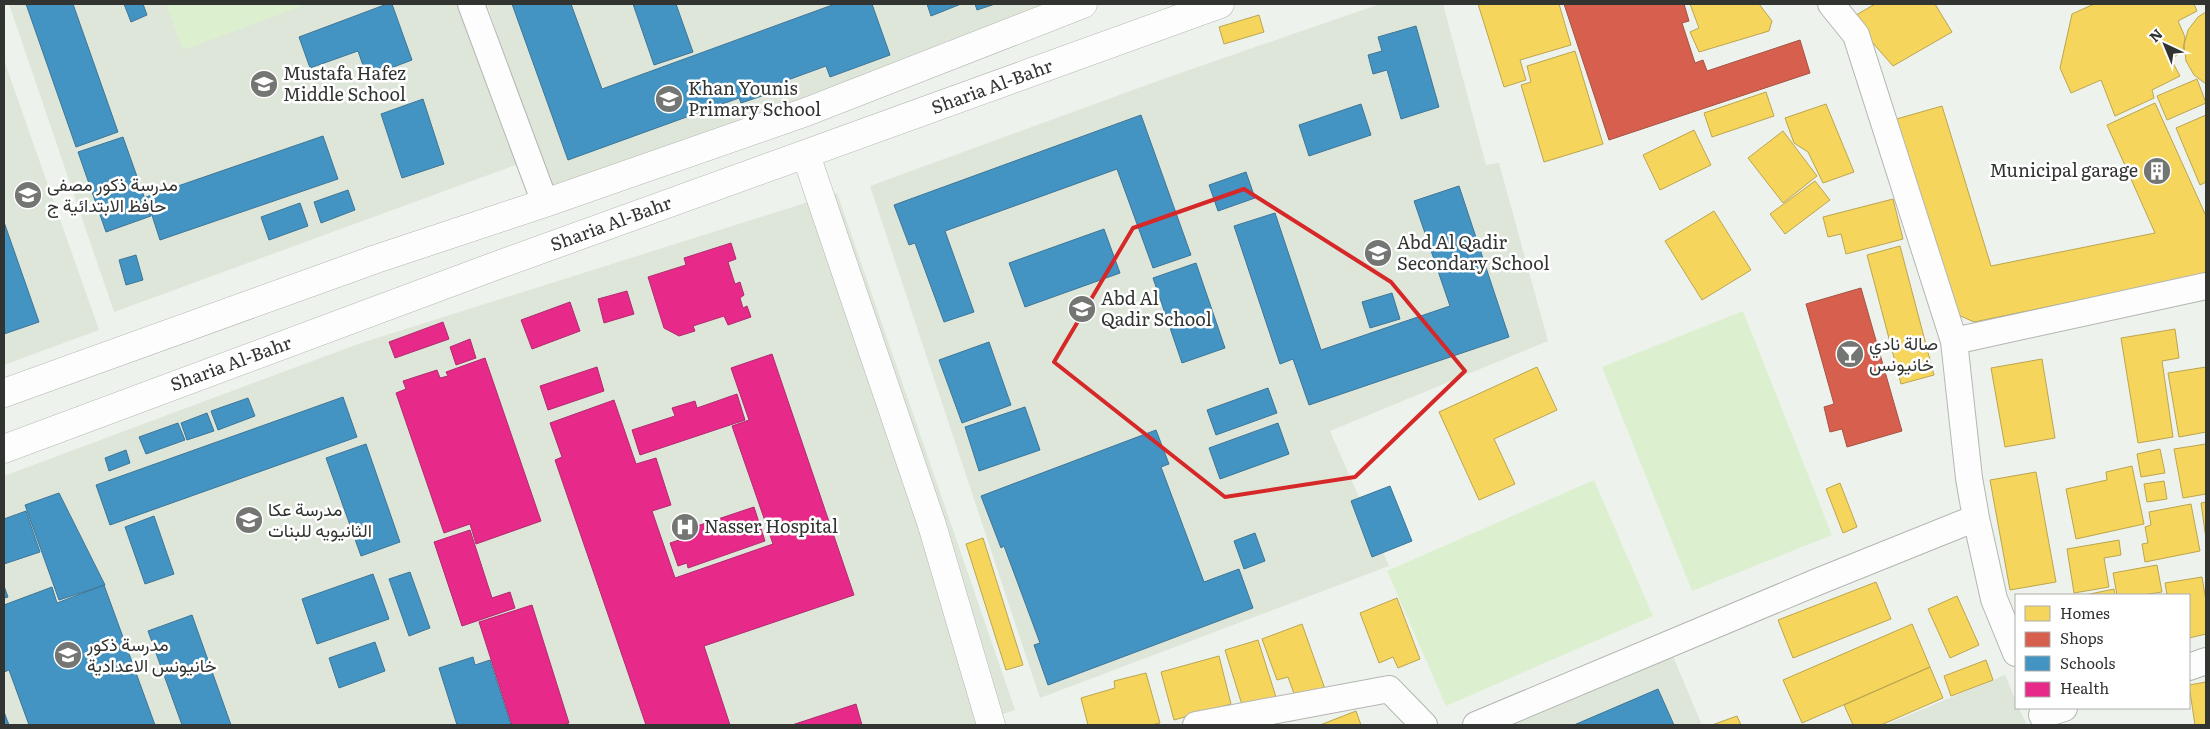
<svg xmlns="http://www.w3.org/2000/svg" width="2210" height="729" viewBox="0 0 2210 729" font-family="Literata,Vazirmatn,serif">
<rect width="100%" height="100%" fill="#eef2ec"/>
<path fill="#dde6d9" d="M9,4H464L518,164L114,312Z
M487,4H1086L550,189Z
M1380,4H1443L1486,165L1499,163L1548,341L1330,431L1389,566L1040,698L870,186L1166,78Z
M4,60L99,330L4,365Z
M837,193L1015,710L971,725H4V476L358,344Z
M1672,654L1702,725H1500Z
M2005,675L2016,701V708H2019L2027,725H1885Z"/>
<path fill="#dcf0d0" d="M166,4H301L302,6L183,50Z
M1743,311L1832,535L1692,591L1602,367Z
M1594,480L1653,616L1446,706L1387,571Z"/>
<path fill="#f6d55c" stroke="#bba54f" d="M1478,4H1559L1571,45L1520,60L1526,80L1504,87Z
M1690,4H1759L1772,21L1769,31L1699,52L1690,32L1699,28Z
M1875,4H1935L1952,32L1893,66L1851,18Z
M2094,4H2194L2197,11L2178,21L2185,37L2183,51L2171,59L2180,76L2152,90L2154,98L2115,116L2101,80L2071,93L2060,68L2072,14Z
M2206,12V84L2194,75L2186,61L2184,45L2188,30L2198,17Z
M1259,15L1264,32L1224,44L1219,27Z
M1575,51L1603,144L1544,162L1521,85L1531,82L1527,66Z
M2197,79L2206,103L2167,120L2157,96Z
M1766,92L1774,116L1712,137L1704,113Z
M2155,103L2206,216V274L1974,322L1952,312L1893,120L1942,106L1991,266L2155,233L2107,125Z
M1826,104L1854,172L1823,183L1808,152L1794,143L1785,118Z
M2206,115V182L2200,185L2176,128Z
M1694,130L1711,165L1660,190L1643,155Z
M1783,131L1817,176L1783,203L1748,158Z
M1815,181L1830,200L1785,234L1770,214Z
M1893,199L1903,239L1846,254L1841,234L1828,237L1823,217Z
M1714,211L1751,270L1702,300L1665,241Z
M1900,246L1934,375L1901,384L1867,255Z
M2175,329L2179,358L2162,361L2173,437L2138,443L2121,338Z
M2042,359L2055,438L2005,447L1991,368Z
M1537,367L1557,410L1494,439L1515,484L1479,500L1439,412Z
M2206,367V432L2179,437L2168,373Z
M2206,444V494L2183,498L2174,449Z
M2160,449L2165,473L2141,477L2137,454Z
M2132,466L2144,524L2076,539L2066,489L2107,480L2106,472Z
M2036,472L2056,582L2010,590L1990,480Z
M2164,481L2167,499L2147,502L2144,484Z
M1840,483L1857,527L1843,533L1826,489Z
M2206,502V539L2201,503Z
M2191,504L2200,551L2145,562L2142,544L2148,543L2145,527L2151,525L2149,512Z
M983,538L1023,665L1006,670L966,544Z
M2119,540L2121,555L2104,558L2109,587L2074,593L2067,549Z
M2157,565L2162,592L2142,595H2117L2113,573Z
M2202,577L2206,601V634L2189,638V595H2167L2165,583Z
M1876,582L1891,619L1793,658L1778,620Z
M2114,589L2115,595H2085Z
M1957,596L1979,645L1950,658L1928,609Z
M1397,598L1420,659L1398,668L1393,657L1379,663L1360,613Z
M1302,624L1325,689L1296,699L1288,677L1277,680L1262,639Z
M1912,624L1930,667L1802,723L1783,680Z
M1258,640L1276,697L1243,708L1225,650Z
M1219,656L1231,704L1174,720L1161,672Z
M1986,660L1993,680L1951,696L1944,676Z
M1930,667L1943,698L1881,725H1853L1844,705Z
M1146,673L1160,723L1151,725H1088L1081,698L1115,688L1114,681Z
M2206,682V725H2195L2189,685Z
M1356,711L1361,725H1320Z
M1737,716L1741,725H1712Z"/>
<path fill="#d6604d" stroke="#a45344" d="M1564,4H1684L1689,21L1682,23L1695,63L1703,60L1707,71L1800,40L1810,73L1609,140Z
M1861,288L1902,431L1847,447L1842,429L1830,432L1824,407L1834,404L1806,304Z"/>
<path fill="#4393c3" stroke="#3e7697" d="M26,4H73L118,132L76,147Z
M124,4H143L147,15L131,22Z
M387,4H392L412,60L367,77L358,51L310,68L299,37Z
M512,4H571L602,89L835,4H872L890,55L830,77L826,66L766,88L768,94L741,103L739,98L568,160Z
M633,4H676L693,52L654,65Z
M927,4H961L931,16Z
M975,4H995L977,10Z
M1416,26L1439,107L1401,119L1387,70L1373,74L1368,55L1382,51L1378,37Z
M423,99L444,164L402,178L381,114Z
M1361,104L1371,135L1309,156L1299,125Z
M1141,115L1191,255L1153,268L1117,169L945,231L974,312L944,322L915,243L909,245L894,205Z
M323,136L338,179L160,240L146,197Z
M123,137L151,216L106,232L78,152Z
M1246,172L1255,198L1218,211L1209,185Z
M1459,186L1509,337L1309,405L1293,359L1280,364L1234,226L1275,213L1321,350L1450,306L1414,201Z
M348,190L355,210L321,223L314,202Z
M300,203L308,226L269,240L261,217Z
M4,222L39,322L4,334Z
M1104,229L1120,273L1025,307L1009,263Z
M136,255L143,280L126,285L119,260Z
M1196,263L1225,348L1182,363L1153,278Z
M1392,293L1400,319L1370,328L1362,302Z
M989,342L1011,405L962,423L939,360Z
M1268,388L1277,413L1216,435L1207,410Z
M343,397L357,437L110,525L96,485Z
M248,398L255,416L218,430L211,411Z
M1025,407L1040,450L979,471L965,427Z
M207,413L214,431L187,440L181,423Z
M178,423L185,440L146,454L139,437Z
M1278,423L1289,454L1220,479L1209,448Z
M1156,430L1169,464L1161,467L1204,582L1239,569L1253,608L1048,685L1034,645L1040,643L1004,546L1001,548L981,496Z
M366,444L400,542L361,556L326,458Z
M126,450L130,463L109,471L105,458Z
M1390,486L1412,541L1372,557L1351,501Z
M59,493L105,585L59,600L25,505Z
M26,511L40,552L4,564V519Z
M154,516L174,574L145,584L125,527Z
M1255,533L1265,561L1244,569L1234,541Z
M410,572L430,628L409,636L389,579Z
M373,574L389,619L317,644L302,599Z
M104,585L155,725H29L9,670L4,672V605L52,587L57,603Z
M4,586L8,597L4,598Z
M192,615L231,725H182L148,631Z
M375,642L385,671L339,688L329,658Z
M473,657L475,665L490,660L511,725H457L439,668Z
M1658,689L1674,725H1574Z
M4,712L9,725H4Z"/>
<path fill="#e7298a" stroke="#b02c6f" d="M731,243L736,259L728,262L735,284L740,282L744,295L740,298L743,308L747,306L751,317L728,325L724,316L693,326L695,331L679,336L664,328L648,277L686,265L684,258Z
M627,291L634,314L604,323L598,299Z
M570,302L580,331L532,349L521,320Z
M443,322L449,339L395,358L389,342Z
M470,339L476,358L456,365L450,347Z
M772,354L854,595L704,646L730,725H646L555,460L562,457L550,423L614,400L636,464L656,458L671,505L652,511L675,578L773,544L732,426L749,420L731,368Z
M485,358L541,521L476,544L470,524L444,533L396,393L406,389L403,381L437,370L440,378L448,376L446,372Z
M597,367L604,391L548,410L540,386Z
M737,394L745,420L640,455L632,430L675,416L672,408L695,401L697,408Z
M754,507L765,541L688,568L687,563L678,566L670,543L679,540L676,533Z
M470,530L492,598L510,592L515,608L462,626L434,542Z
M532,605L569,723L562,725H512L479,622Z
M856,704L862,725H792Z"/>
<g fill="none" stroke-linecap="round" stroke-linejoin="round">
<defs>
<path id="minor" d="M471,4L545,203
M1954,341L2206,286
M1976,518L1994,599L2016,653
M2189,667L2206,661
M2042,715L2064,708
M1196,725L1389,689L1424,725
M1476,725L1817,582L1976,518L1969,478L1954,341L1856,35L1831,4"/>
<path id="tertiary" d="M806,155L932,525L991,725"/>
<path id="secondary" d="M4,393L376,259L545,203L806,112L1083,4
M4,449L498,265L1220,4"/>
</defs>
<use href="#minor" stroke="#b3b6b1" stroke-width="28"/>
<use href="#tertiary" stroke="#b3b6b1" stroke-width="29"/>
<use href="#secondary" stroke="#b3b6b1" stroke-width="29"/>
<use href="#minor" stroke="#fcfdfc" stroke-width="26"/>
<use href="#tertiary" stroke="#fcfdfc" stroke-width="28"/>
<use href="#secondary" stroke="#fcfdfc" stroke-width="28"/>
</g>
<path fill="none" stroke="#d62828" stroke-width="4" stroke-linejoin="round" d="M1244,189L1391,282L1465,371L1355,477L1225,497L1054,362L1133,228Z"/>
<defs>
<symbol id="school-disc" viewBox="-11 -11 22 22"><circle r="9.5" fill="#737672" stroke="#fff"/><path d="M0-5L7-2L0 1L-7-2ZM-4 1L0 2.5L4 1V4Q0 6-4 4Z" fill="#fff"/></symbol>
<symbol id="building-disc" viewBox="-11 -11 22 22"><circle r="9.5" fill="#737672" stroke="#fff"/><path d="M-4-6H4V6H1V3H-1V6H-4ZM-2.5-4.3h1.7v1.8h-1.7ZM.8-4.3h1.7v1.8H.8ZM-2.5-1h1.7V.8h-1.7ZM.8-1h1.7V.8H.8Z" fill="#fff"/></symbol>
<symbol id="bar-disc" viewBox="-11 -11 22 22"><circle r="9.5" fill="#737672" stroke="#fff"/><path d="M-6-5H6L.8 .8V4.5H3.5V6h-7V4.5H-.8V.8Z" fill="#fff"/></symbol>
<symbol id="hospital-disc" viewBox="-11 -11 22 22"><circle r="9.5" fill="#737672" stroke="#fff"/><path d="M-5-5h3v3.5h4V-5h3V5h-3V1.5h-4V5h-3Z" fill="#fff"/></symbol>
</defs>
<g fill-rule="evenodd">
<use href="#school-disc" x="248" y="68" width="32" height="32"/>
<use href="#school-disc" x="653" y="83" width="32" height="32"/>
<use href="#building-disc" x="2141" y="155" width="32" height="32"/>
<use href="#school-disc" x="12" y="179" width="32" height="32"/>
<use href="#school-disc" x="1362" y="237" width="32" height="32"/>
<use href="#school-disc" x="1066" y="293" width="32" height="32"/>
<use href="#bar-disc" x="1834" y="338" width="32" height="32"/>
<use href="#school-disc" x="233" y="504" width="32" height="32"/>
<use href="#hospital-disc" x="669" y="511" width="32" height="32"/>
<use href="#school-disc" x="52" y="639" width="32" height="32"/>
</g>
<g text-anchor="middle" stroke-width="5" stroke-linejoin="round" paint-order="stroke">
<g font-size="18" fill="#313430" stroke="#fff" text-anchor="start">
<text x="283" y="80">Mustafa Hafez<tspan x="283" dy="21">Middle School</tspan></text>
<text x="688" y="95">Khan Younis<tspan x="688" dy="21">Primary School</tspan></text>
<text x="2138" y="177" text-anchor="end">Municipal garage</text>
<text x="47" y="191">مدرسة ذكور مصفى<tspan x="47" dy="21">حافظ الابتدائية ج</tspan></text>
<text x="1397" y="249">Abd Al Qadir<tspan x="1397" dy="21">Secondary School</tspan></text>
<text x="1101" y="305">Abd Al<tspan x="1101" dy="21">Qadir School</tspan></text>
<text x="1869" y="350">صالة نادي<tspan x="1869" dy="21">خانيونس</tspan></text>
<text x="268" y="516">مدرسة عكا<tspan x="268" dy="21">الثانيويه للبنات</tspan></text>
<text x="704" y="533">Nasser Hospital</text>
<text x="87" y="651">مدرسة ذكور<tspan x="87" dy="21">خانيونس الاعدادية</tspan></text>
</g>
<g font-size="18" fill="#313430" stroke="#fff">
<text transform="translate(992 87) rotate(-20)" y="6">Sharia Al-Bahr</text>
<text transform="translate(611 224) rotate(-20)" y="6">Sharia Al-Bahr</text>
<text transform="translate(231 364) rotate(-20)" y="6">Sharia Al-Bahr</text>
</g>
</g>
<rect width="2210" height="729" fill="none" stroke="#313430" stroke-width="10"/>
<rect x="2015" y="594" width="175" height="115" fill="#ffffff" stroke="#adaeac"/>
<rect x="2025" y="606" width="25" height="15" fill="#f6d55c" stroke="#adaeac"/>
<text x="2060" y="619" font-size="15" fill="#313430">Homes</text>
<rect x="2025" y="632" width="25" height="15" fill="#d6604d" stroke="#adaeac"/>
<text x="2060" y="644" font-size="15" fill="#313430">Shops</text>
<rect x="2025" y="656" width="25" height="15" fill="#4393c3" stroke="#adaeac"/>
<text x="2060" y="669" font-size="15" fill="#313430">Schools</text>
<rect x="2025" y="682" width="25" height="15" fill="#e7298a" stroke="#adaeac"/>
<text x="2060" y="694" font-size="15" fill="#313430">Health</text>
<g transform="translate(2165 45) rotate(316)" stroke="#ffffff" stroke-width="4" paint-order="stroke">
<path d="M0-4L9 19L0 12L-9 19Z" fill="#313430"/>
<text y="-8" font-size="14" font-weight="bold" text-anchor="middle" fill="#313430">N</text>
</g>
</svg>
